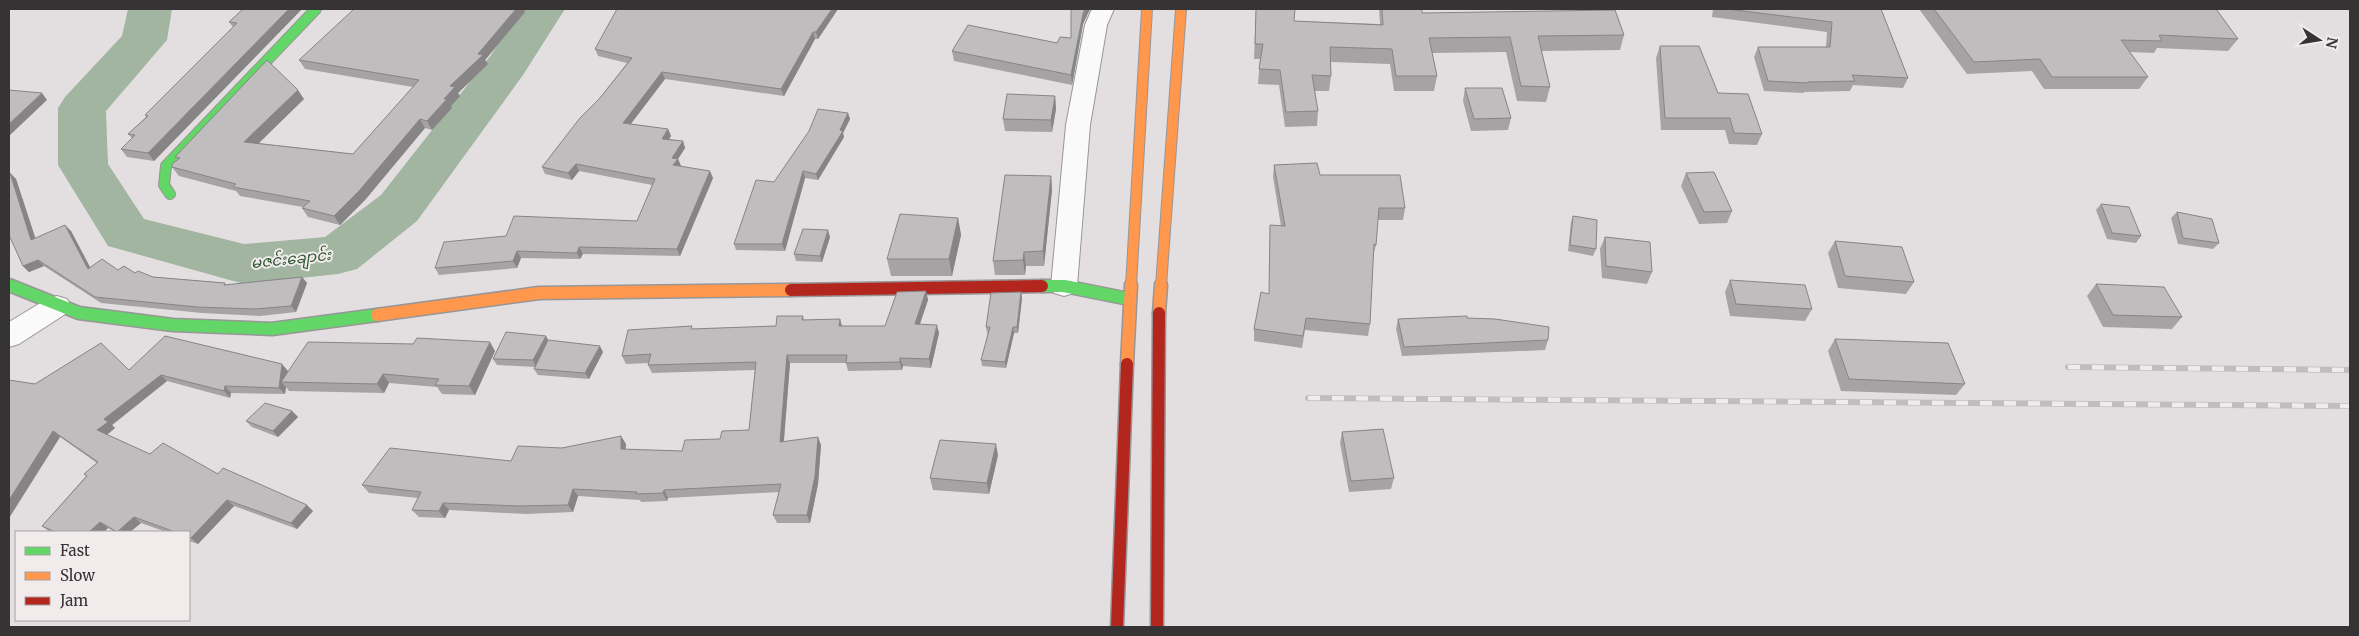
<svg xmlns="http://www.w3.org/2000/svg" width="2359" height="636" viewBox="0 0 2359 636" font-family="Merriweather,'Noto Sans Myanmar',serif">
<rect width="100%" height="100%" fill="#e3dfe0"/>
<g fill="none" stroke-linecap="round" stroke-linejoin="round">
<path fill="#a1b5a1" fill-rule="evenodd" d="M128,9H172L167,40L106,111L108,164L144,219L244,244L325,237L381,195L491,55L521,9H565L523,75L417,221L357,269L338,274L244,284L108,246L58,165V108L65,97L122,36Z"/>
<defs>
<path id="street" d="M1092,9H1114L1107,25L1090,125L1077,286L1074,293L1064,296L1054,293L1051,286L1066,125L1085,25Z
M57,296L67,299L71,306L67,313L19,344L9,347V322L47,299Z"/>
<path id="fast-far1" d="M170,194L164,185L166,166L316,9
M9,285L11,286"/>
<path id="fast" d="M9,285L79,313L173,325L272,329L377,315
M1042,286H1064L1129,299"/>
<path id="slow-far1" d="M1131,286L1147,9
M1161,286L1181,9"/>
<path id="slow" d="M1159,313L1161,285
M377,315L539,293L791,290
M1127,364L1131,285"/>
<path id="jam" d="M791,290L1042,286
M1117,627L1127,364
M1157,627L1159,313"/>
</defs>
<use href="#street" stroke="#999697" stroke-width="2"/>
<use href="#fast-far1" stroke="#999697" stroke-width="12"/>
<use href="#fast" stroke="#999697" stroke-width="15"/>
<use href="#slow-far1" stroke="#999697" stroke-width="12"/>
<use href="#slow" stroke="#999697" stroke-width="15"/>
<use href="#jam" stroke="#999697" stroke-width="15"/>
<use href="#street" fill="#fbfafa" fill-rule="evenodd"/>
<use href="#fast-far1" stroke="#63d668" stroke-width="10"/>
<use href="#fast" stroke="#63d668" stroke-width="12"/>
<use href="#slow-far1" stroke="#ff974d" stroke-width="10"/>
<use href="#slow" stroke="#ff974d" stroke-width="12"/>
<use href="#jam" stroke="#b3261e" stroke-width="12"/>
<defs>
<path id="rail" d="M2068,367L2350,370
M1308,398L2350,406"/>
</defs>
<use href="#rail" stroke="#bfbebe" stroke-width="6"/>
<use href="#rail" stroke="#f1ebec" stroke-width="4.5" stroke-dasharray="12" stroke-linecap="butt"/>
</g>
<path fill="#a5a3a3" d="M243,9H302L154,161L127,157L121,149L132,138L128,134L146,117L145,115L233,27L229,22Z
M838,9L818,39H815L784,96L665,79L631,124L668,129L671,136L669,139L683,141L685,148L678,159L681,166H680L713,178L680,256L583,254L580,259L521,258L517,268L439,275L435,268L506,236L637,221L652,185L579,171L572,180L545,174L542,167L599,99L627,63L598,56L595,49Z
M1071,9H1090L1083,24L1072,85L954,61L952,51L1057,43L1071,38Z
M1256,9L1294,21L1380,24L1379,9H1422V13L1624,35L1620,50L1541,51L1550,87L1546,102L1517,101L1506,52L1432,53L1437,76L1434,91H1394L1390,64L1331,62V76L1329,91H1315L1318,111L1317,126L1285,127L1279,85L1258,84L1260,59H1254Z
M1713,9H1881L1908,78L1903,88L1853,85L1850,91L1804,92V93L1764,91L1754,57L1758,47H1826L1827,32L1712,17Z
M1919,9H2216L2238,39L2228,51L2157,48L2154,53L2130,52L2148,77L2139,89H2044L2032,71L1967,74Z
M525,12L485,60L488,64L458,93L460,96L451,106L452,108L432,130L425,128L365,200L340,225L308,217L302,208L303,207L240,196L236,191L179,176L172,167L178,160L175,157L304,99L258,143L353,154L413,87L305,69L299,60Z
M1660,46L1718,93L1762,134L1757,145L1729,144L1725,130H1661L1656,58Z
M1465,88L1511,118L1508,130L1471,131L1463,101Z
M1055,96L1056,109L1052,132L1005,131L1003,119Z
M848,113L850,119L843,133L844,137L818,180L805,178L785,251L736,250L734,244L774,182Z
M1274,165L1320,175L1405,208L1403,220H1378L1376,245L1373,256L1370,324L1368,336L1305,330L1302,348L1254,341V329L1269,293L1270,225L1281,226L1273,177Z
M10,173L16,179L35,238L71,231L90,267L118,270L153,277L225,283L226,285L302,277L307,283L296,312L260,316L202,313L101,303L44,266L29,272L23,266Z
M1686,173L1732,211L1727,223L1699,224L1681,186Z
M1051,176L1052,190L1044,266H1026L1025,275H995L993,261Z
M2101,204L2141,236L2136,243L2107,239L2096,210Z
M2177,212L2219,243L2213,249L2178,244L2171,218Z
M1573,216L1596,249L1593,256L1568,251L1571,222Z
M958,218L961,235L952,276H891L887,259Z
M830,237L822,262L796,261L794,254Z
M1605,237L1652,272L1647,284L1602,278L1600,249Z
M1835,241L1914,282L1906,294L1838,288L1828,253Z
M1730,280L1812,309L1805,321L1730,316L1725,292Z
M2096,284L2182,317L2172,329L2103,327L2087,296Z
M926,291L928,300L920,324L939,333L931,368L903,366L902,370L848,371L846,363H790L784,441L821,445L818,484L810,523H777L773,515L779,492L668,498L667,501L641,502L640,500L578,496L573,512L525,514L449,510L445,518L419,517L412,510L418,498L369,493L362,485L511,461L562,448L626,444L625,449L682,451L749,430L755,370L652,373L648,365L649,363L626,364L622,356L693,329L776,326L803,316L804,320L840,319L842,326H885Z
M1021,292L1022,298L1018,333H1014L1006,368L982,366L981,360L988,333H987L986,327Z
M1467,318L1548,340L1545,350L1402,356L1396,329L1398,319Z
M546,336L548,340L603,352L589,379L538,375L534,369L535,367L497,365L493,359Z
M1835,339L1965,384L1956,395L1841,391L1828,351Z
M495,351L475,395L442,394L437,387L389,383L384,393L289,391L286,387L285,394L231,393L230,398L167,381L112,425L115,428L107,435L150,454L218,474L313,511L297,529L234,506L198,544L189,541V532H166L141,523L130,532H115L108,528L104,532H50L42,526L86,476L84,474L97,463L60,437L9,518V380L35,384L129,370L288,371L287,373Z
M292,411L298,417L278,437L252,427L246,421Z
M1342,432L1394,478L1391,489L1349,492L1340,443Z
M998,455L989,494L933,490L930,478Z"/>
<path fill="#868485" d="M289,9H302L154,161L148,153Z
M516,9H524L525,12L485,60L488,64L458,93L460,96L451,106L452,108L432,130L427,121L444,99L450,86L478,54Z
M832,9H838L818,39L816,32Z
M1085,9H1090L1083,24L1072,85L1071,75L1083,14Z
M813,32L815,39L784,96L781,89Z
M662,72L665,79L626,130L623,123Z
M298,90L304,99L251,151L244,142Z
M42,93L47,100L9,136V124Z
M1055,96L1056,109L1052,132L1051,120Z
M848,113L850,119L843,133L844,137L818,180L816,174L840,130Z
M420,119L425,128L365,200L340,225L334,216Z
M668,129L671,136L665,146L662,139Z
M683,141L685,148L678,159L681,166L676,172L673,165L672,158Z
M576,164L579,171L572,180L568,173Z
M710,171L713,178L680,256L677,249Z
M803,171L805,178L785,251L782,244Z
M10,173L16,179L38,246L31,240Z
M1051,176L1052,190L1044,266L1043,251Z
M958,218L961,235L952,276L949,259Z
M65,225L71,231L94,275L88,269Z
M828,230L830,237L822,262L820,256Z
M579,247L583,254L580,259L577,253Z
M517,251L521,258L517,268L513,261Z
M1024,252L1026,266L1025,275L1023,260Z
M38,260L44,266L29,272L23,266Z
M302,277L307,283L296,312L291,306Z
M926,291L928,300L917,332L915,324Z
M1021,292L1022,298L1018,333L1017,327Z
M840,319L842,327L839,326Z
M937,325L939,333L931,368L929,359Z
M1013,327L1014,333L1006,368L1005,362Z
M546,336L549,342L536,367L533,360Z
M490,342L495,351L475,395L469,386Z
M600,346L603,352L589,379L585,373Z
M787,355L790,363L783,450L780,442Z
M900,358L903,366L902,370L900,362Z
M282,364L288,371L286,382H281L286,387L285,394L279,388Z
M383,374L389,383L384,393L377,384Z
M161,375L167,381L112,425L115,428L104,437L97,430L104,419Z
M225,386L231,393L230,398L224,391Z
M292,411L298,417L278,437L273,431Z
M53,431L60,437L9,518V500Z
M621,436L626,444L625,457L621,449Z
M818,437L821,445L818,484L810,523L807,515Z
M996,444L998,455L989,494L987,483Z
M573,489L578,496L573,512L568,505Z
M664,490L668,498L667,501L663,493Z
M227,500L234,506L198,544L191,538Z
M443,503L449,510L445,518L439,511Z
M307,505L313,511L297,529L291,523Z
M134,517L141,523L130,532H117Z
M100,522L108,528L104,532H89Z"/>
<path fill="#c0bdbe" stroke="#868485" d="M243,9H289L148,153L121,149L135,135L128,134L148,116L145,115L237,23L229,22Z
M354,9H516L478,54L483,55L450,86L455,87L444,99H447L427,121L420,119L359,191L334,216L302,208L310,201L233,187L236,184L172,167V164L180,158L175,157L267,60L298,90L244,142L353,154L419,80L299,60Z
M617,9H832L816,32H813L781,89L662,72L623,123L668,129L662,139L683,141L672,158L678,159L673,165L710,171L677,249L579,247L577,253L517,251L513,261L435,268L444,242L506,236L514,216L637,221L655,179L576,164L568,173L542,167L580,118L599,99L632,58L595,49Z
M1071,9H1085L1083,14L1071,75L952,51L968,25L1057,43L1060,37L1071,38Z
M1256,9H1295L1294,21L1383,25L1382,9H1422V13L1615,10L1624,35L1538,36L1550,87L1521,86L1510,37L1429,38L1437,76H1396L1392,49L1330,47L1331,76L1312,75L1318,111L1286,112L1280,70L1259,69L1263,44H1255Z
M1727,9H1881L1908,78L1852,75L1855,81L1808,82V83L1768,81L1758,47H1830L1832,22Z
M1934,9H2216L2238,39L2159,35L2162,41L2121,40L2148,77H2052L2040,59L1974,62Z
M1660,46H1699L1718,93L1748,94L1762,134L1734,133L1730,118H1665Z
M1465,88H1502L1511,118L1474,119Z
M9,90L42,93L9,124Z
M1007,94L1055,96L1051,120L1003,119Z
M818,109L848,113L840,130L843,131L816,174L803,171L782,244H734L756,180L774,182L809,131Z
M1317,163L1320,175H1400L1405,208H1379L1376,245L1374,244L1370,324L1306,318L1303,336L1254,329L1261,292L1269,294L1270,225L1285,226L1274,165Z
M9,172L10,173L31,240L65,225L88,269L102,259L118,270L124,266L135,273L138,271L153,277L225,283L224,285L302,277L291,306L255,309L197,307L95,297L38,260L23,266L9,235Z
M1714,172L1732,211L1704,212L1686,173Z
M1005,175L1051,176L1043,251L1024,252L1023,260L993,261Z
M2101,204L2129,207L2141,236L2112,233Z
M2177,212L2212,219L2219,243L2183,238Z
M900,214L958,218L949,259H887Z
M1573,216L1597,220L1596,249L1570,245Z
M803,229L828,230L820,256L794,254Z
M1605,237L1650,242L1652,272L1606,266Z
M1835,241L1902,247L1914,282L1845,276Z
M1730,280L1805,285L1812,309L1736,304Z
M2096,284L2164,287L2182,317L2113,315Z
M926,291L915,324L937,325L929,359L900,358V362L846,363L847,355H787L780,442L818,437L815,476L807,515H773L781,484L664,490L663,493L636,494L637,492L573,489L568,505L519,506L443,503L439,511L412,510L421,492L362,485L390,448L511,461L518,446L562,448L621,436V449L682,451L685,440L720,439L722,431L749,430L756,362L648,365L651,354L622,356L628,330L692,326L691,329L776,326L777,316H803L802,320L840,319L839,326H885L897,292Z
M1021,292L1017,327H1013L1005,362L981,360L990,327H986L991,293Z
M1467,316V318L1495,319L1549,327L1548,340L1404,347L1398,319Z
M506,332L546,336L533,360L493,359Z
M165,336L282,364L279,388L225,386L224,391L161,375L104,419L108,422L97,430L150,454L163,443L218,474L223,468L307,505L291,523L227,500L191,538L189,537V532H175L134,517L117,532L100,522L89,532H55L42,526L87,476L84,474L98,462L53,431L9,500V380L35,384L101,343L129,370Z
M417,338L490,342L469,386L435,385L439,379L383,374L377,384L281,382L308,342L413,344Z
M1835,339L1948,343L1965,384L1849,379Z
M548,340L600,346L585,373L534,369Z
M265,403L292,411L273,431L246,421Z
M1383,429L1394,478L1351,481L1342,432Z
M940,440L996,444L987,483L930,478Z"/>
<g text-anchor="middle" stroke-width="4" stroke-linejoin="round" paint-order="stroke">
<g font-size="15" font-style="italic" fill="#29562d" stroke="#f1ebec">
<text transform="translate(291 259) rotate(-6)" y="5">မဇင်းချောင်း</text>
</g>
</g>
<rect width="2359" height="636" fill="none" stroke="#353334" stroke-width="20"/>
<rect x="15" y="531" width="175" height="90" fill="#f1ebec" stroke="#a6a1a2"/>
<rect x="25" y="547" width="25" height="8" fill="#63d668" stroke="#a6a1a2"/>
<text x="60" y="556" font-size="15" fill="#353334">Fast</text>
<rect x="25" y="572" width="25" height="8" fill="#ff974d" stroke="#a6a1a2"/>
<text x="60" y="581" font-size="15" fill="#353334">Slow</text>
<rect x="25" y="597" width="25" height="8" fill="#b3261e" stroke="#a6a1a2"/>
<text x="60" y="606" font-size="15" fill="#353334">Jam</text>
<g transform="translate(2319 40) rotate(102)" stroke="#f1ebec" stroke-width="4" paint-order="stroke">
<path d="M0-4L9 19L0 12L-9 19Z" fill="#353334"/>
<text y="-8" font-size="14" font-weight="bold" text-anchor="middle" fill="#353334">N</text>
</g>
</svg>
